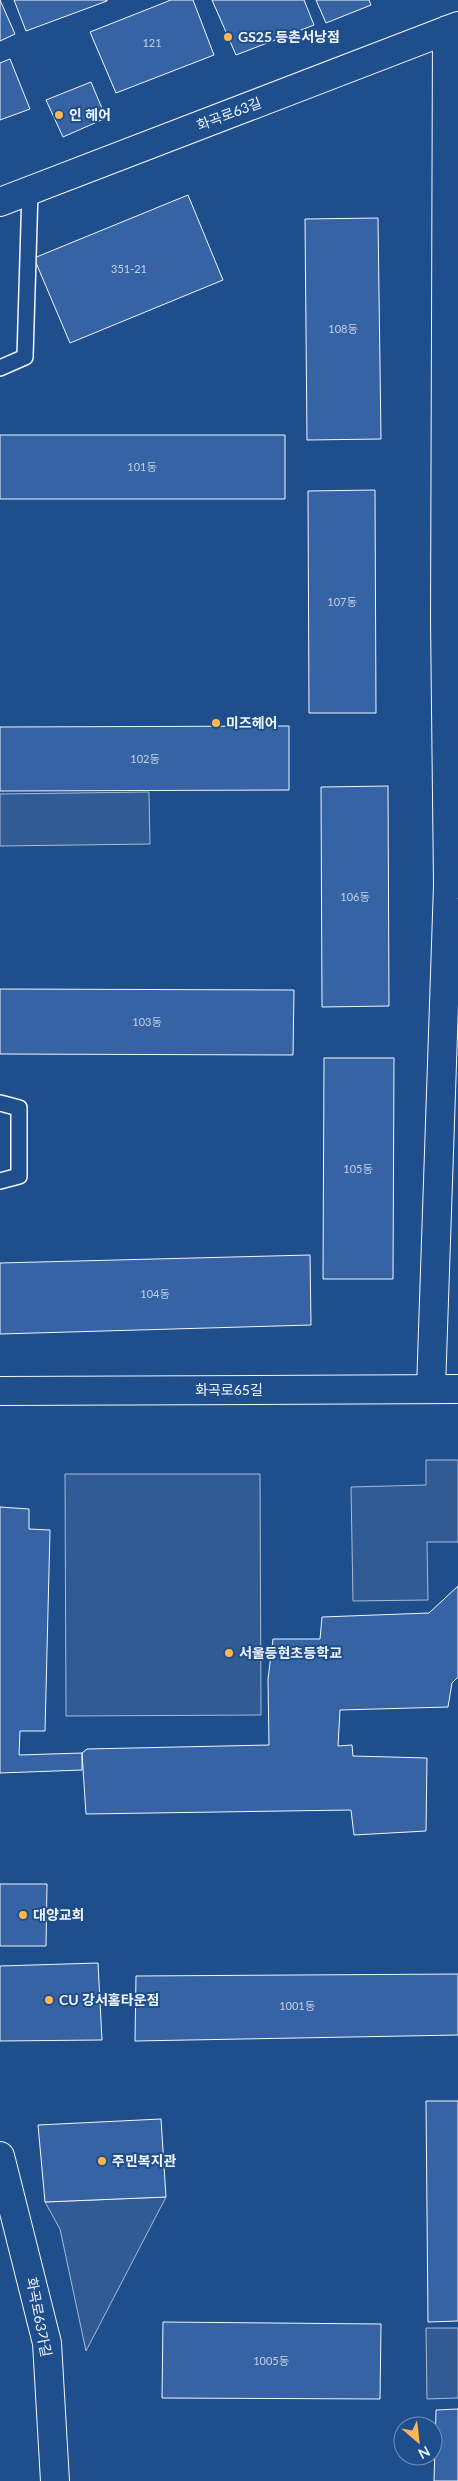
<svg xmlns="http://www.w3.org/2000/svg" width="458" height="2481" viewBox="0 0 458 2481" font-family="Lato,'Noto Sans KR',sans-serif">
<rect width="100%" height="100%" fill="#1f4e8c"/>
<path fill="#305b95" stroke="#a8bbd7" d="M149,792L150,844L0,846V794Z
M426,1460H458V1542H427L428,1600L353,1601L351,1487L426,1485Z
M65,1474H260L261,1715L66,1716Z
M166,2197L86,2351L60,2229L45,2202Z
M426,2328H458V2398L427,2399Z"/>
<path fill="#3563a3" stroke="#f2f6ff" d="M0,0L15,34L0,41Z
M14,0H107V1L26,31Z
M171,0H193L214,55L116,93L90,32Z
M212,0H304L314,25L236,55Z
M316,0H369L371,5L326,23Z
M10,59L30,109L0,120V63Z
M91,82L106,118L63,137L46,100Z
M188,195L223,280L70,343L34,258Z
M378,218L381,439L307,440L305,219Z
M0,435H285V499H0Z
M375,490L376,713H309L308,491Z
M289,726V790L0,791V727Z
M388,786L389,1006L322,1007L321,787Z
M0,989L294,990L293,1055L0,1054Z
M324,1058H394L393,1279H323Z
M310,1255L311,1325L0,1334V1263Z
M0,1507L29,1509V1529L50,1530L45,1731H20L19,1755L82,1753V1770L0,1773Z
M458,1586V1677L452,1683L448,1707L340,1710L338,1746L352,1745L353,1756L427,1758L426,1831L354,1835L351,1810L86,1814L82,1753L87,1749L269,1745L268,1679L273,1639H320L322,1617L429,1613Z
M0,1884H47L46,1946H0Z
M98,1963L102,2040L0,2041V1966Z
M458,1974V2035L135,2041L136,1976Z
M426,2101H458V2321L428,2322Z
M161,2119L166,2197L45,2202L38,2125Z
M163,2322L381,2324L380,2399L162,2398Z
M458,2409V2481H434L436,2410Z"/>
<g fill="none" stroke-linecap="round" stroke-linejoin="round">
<defs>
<path id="service" d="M0,368L25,357L30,191
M0,1103L19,1108V1176L0,1181"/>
<path id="minor" d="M447,30L445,619L448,885
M0,202L458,26
M431,1389L448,885L458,884
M0,2156L47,2343L55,2481"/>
<path id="tertiary" d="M0,1391L458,1389"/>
</defs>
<use href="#service" stroke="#f2f6ff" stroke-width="18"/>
<use href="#minor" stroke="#f2f6ff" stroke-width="30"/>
<use href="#tertiary" stroke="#f2f6ff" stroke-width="30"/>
<use href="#service" stroke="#1f4e8c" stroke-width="15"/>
<use href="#minor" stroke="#1f4e8c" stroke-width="28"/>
<use href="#tertiary" stroke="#1f4e8c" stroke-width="28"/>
</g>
<g fill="#ffb74d" stroke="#1f4e8c" stroke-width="2">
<circle cx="228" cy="37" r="5"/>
<circle cx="59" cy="115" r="5"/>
<circle cx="216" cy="723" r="5"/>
<circle cx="229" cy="1653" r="5"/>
<circle cx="23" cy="1915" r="5"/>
<circle cx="49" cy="2000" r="5"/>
<circle cx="102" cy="2161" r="5"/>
</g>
<g text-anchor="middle" stroke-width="4" stroke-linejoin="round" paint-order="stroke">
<g font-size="11" fill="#c3d1e8">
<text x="152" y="47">121</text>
<text x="129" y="273">351-21</text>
<text x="343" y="333">108동</text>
<text x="142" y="471">101동</text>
<text x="342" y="606">107동</text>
<text x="145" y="763">102동</text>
<text x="355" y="901">106동</text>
<text x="147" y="1026">103동</text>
<text x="358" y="1173">105동</text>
<text x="155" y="1298">104동</text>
<text x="297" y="2010">1001동</text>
<text x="271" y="2365">1005동</text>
</g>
<g font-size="14" font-weight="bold" fill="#f2f6ff" stroke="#1f4e8c" text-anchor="start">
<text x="238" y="42">GS25 등촌서낭점</text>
<text x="69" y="120">인 헤어</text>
<text x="226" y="728">미즈헤어</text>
<text x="239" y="1658">서울등현초등학교</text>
<text x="33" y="1920">대양교회</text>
<text x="59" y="2005">CU 강서홈타운점</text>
<text x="112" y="2166">주민복지관</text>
</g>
<g font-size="14" fill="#f2f6ff" stroke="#1f4e8c">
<text transform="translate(229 114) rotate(-21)" y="5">화곡로63길</text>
<text x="229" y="1395">화곡로65길</text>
<text transform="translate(39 2317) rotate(79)" y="5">화곡로63가길</text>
</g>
</g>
<g transform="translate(418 2441) rotate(152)"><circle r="24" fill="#1f4e8c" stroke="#7391ba"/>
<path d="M0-4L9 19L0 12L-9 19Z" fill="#ffb74d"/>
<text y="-8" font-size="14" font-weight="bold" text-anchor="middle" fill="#f2f6ff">N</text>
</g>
</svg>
